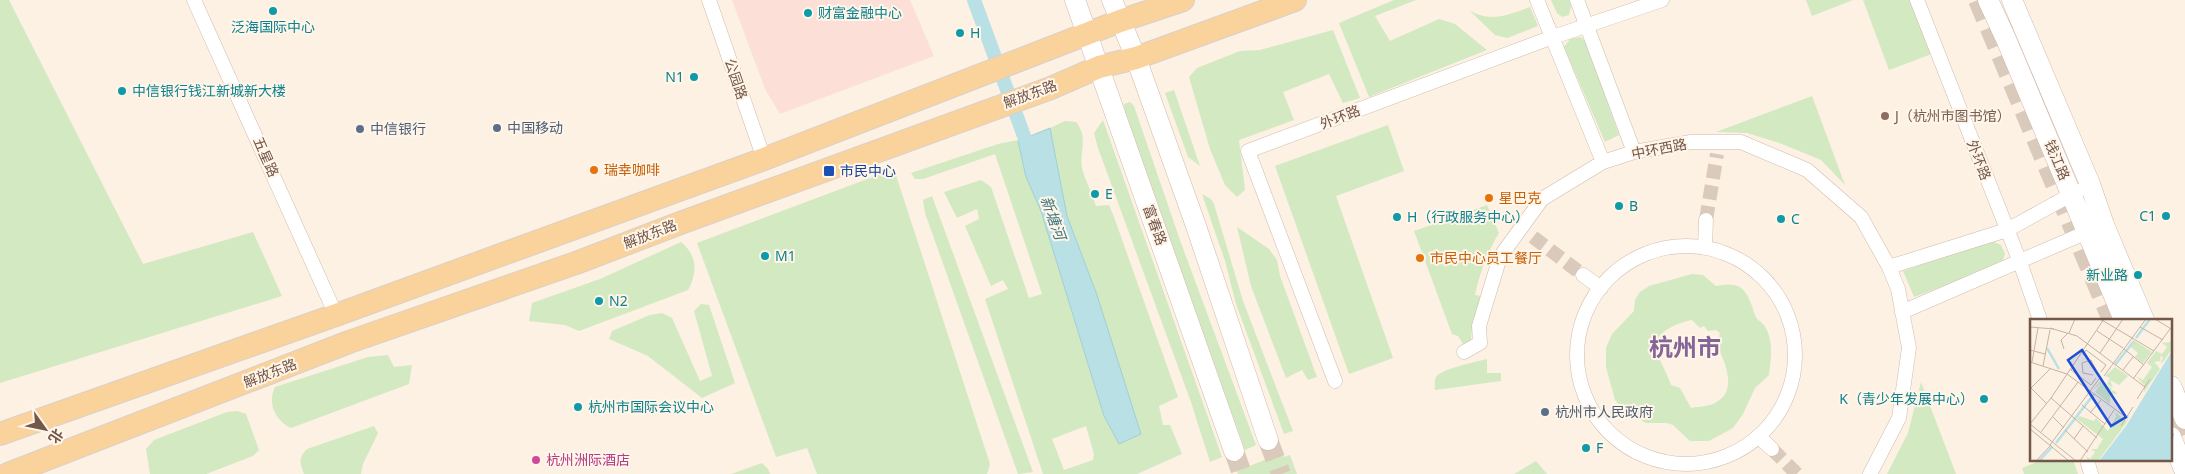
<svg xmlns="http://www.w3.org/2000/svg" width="2185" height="474" viewBox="0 0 2185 474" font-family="'Noto Sans','Noto Sans SC',sans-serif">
<rect width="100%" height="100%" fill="#fcf1e3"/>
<path fill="#fce0d7" d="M732,0H910L934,56L780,114L765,89Z"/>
<path fill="#d3e9c2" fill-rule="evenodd" d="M0,0H9L143,264L253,232L282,296L0,383Z
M1394,0H1416L1375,16L1390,41L1439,19L1455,24L1487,50L1369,97L1339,23Z
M1551,0H1569L1571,6L1569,15L1562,17L1557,13Z
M1806,0H1853L1812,16Z
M1863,0H1917L1937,52L1889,70Z
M1530,7L1538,26L1507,38L1495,35L1469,10C1490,23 1508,15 1530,7Z
M1333,30L1360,98L1343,103L1329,74L1283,92L1294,120L1239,140L1245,190L1237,197L1225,185L1210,149L1189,77L1197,68L1240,51L1260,50Z
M1580,37L1586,42L1619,135L1605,142L1564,47L1570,39Z
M1174,90L1200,166L1188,157L1165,93Z
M1812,96L1845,185L1821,160L1782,144L1747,133L1716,132Z
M1130,102L1134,106L1181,243L1256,445L1245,450L1125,114L1124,104Z
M1103,120L1222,457L1210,462L1191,402L1098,148L1094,133Z
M1065,121L1076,122C1089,138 1079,151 1082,168C1085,180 1092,193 1096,206L1109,205L1114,217L1178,397L1159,406L1163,425H1170L1182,454L1137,474H1043L985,299L1008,289L1003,280L991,286L965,226L979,219L977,209L957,218L944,192L981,180L991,187L1029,298L1042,294L995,154L923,179H915L911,173L998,144L1018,140L1026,177L1041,211L1104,416L1119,444L1141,434L1097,295L1067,216L1050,128ZM1086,426L1094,454L1093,460L1064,470L1052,439Z
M1388,125L1404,171L1336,196L1393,358L1349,374L1275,166Z
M894,169L990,464L987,474H817L807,448L776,457L697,243Z
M1202,194L1211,199L1214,204L1243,301L1293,431L1284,434L1236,304L1225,261Z
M932,196L1033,472L1018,474L925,213L923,200Z
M1487,205L1499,233C1487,253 1480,272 1475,295L1481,296L1472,327L1471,340L1466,345L1463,344L1458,336L1452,334L1414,231Z
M1237,227L1269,249L1277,260L1280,276L1317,377L1308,380L1302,370L1286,378L1251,286Z
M1991,241L2001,245L2005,254L2001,265L1914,297L1903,271Z
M681,242C697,255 698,272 688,290L579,331L565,325L529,321L532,303L600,279Z
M1692,274L1703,275L1716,286C1737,283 1744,284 1752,306C1753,309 1754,314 1756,317C1757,320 1762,322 1764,325C1774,340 1771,358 1769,375L1755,388L1743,414L1733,428L1709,441H1690L1673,425L1667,423H1646L1623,410L1615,400L1606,367V348L1612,334L1634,311L1635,300L1640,292L1649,286ZM1692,320L1700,328L1704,326L1708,331L1716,330L1720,333L1717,346C1725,361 1737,389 1718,401C1711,407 1700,406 1691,408L1680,388L1671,385C1666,370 1657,358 1655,342C1663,329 1677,323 1692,320Z
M701,304L709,305L735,383L702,398L648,356L609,339L612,331L650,315L662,313L672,318L700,381L712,376L694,311Z
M388,355L394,367L412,365L409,384L291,428C275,420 267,403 275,387L368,357Z
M1487,359V373H1501V381L1435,390C1435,385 1434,381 1436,377C1443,368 1476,362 1487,359Z
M1921,382L1956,474H1887L1908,433Z
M237,411L246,414L259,450L253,456L206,474H150L146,449L154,440L227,412Z
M374,426L378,433L363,464L361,474H304C300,463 298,458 307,449Z
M1282,453L1284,457L1290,455L1297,474H1238L1237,471Z
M2042,460H2073L2078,474H2024L2022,468Z
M1536,461L1547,474H1514Z
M762,463L768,469L770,474H731Z"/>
<path fill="#b8e0e5" stroke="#9ed0d6" d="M1050,128L1067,216L1097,295L1141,434L1119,444L1104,416L1041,211L1026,177L1018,141Z"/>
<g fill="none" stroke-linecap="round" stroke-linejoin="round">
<path stroke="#b8e0e5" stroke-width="14" d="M974,0L1031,155"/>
<path stroke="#dacabc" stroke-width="14" stroke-dasharray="14 7" stroke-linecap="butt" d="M1706,220L1717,154
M1533,237L1583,275
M1772,449L1797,474"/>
<path stroke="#dacabc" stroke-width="20" stroke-dasharray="20 10" stroke-linecap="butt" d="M1978,0L2112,320
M2171,419L2185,452
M1268,440L1281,474
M1234,451L1242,474"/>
<defs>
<path id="street" d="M194,0L336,315
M709,0L764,159
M1537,0L1603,162
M1577,0L1634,152
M1917,0L2020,262L2040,320
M1577 355a109 109 0 1 1 218 0a109 109 0 1 1-218 0Z
M1705,247L1706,220
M1889,267L2007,230L2078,191
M1583,275L1601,288
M1902,312L2094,229
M1464,352L1480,343L1479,326L1500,257L1542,199L1603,162L1634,152L1691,142H1741L1807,170L1861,217L1889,267L1898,289L1909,348L1899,418L1870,474
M1335,381L1248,151L1553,37L1662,0
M1758,436L1772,449
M2087,460L2091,474"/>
<path id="secondary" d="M1075,0L1234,451
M1112,0L1136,58L1196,226L1268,440
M1988,0L2006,39L2124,320
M2012,0L2090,184L2104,225L2144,320
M2171,386L2185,419
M2171,437L2185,472"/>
<path id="primary" d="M0,434L336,315L764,159L1120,21L1183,0
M8,474L349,342L576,263L683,222L1051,88L1099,67L1136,58L1295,0"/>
</defs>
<use href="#street" stroke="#cfbbad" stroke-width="15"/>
<use href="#secondary" stroke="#d2baaa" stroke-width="21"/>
<use href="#primary" stroke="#d8d0cc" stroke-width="24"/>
<use href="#street" stroke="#fff" stroke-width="14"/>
<use href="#secondary" stroke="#fff" stroke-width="20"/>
<use href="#primary" stroke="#fad39c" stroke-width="22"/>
</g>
<g fill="#0f9aa8" stroke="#fff5e9" stroke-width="2">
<circle cx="273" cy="11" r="5"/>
<circle cx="808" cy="13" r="5"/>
<circle cx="960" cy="33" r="5"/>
<circle cx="694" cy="77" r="5"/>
<circle cx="122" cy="91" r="5"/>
<circle cx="1095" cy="194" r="5"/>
<circle cx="1619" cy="206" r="5"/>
<circle cx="2166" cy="216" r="5"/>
<circle cx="1397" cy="217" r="5"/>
<circle cx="1781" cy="219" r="5"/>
<circle cx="765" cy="256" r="5"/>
<circle cx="2138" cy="275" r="5"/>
<circle cx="599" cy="301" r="5"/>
<circle cx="1984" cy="399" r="5"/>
<circle cx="578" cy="407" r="5"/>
<circle cx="1586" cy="448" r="5"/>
</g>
<circle fill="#8d6e63" stroke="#fff5e9" stroke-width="2" cx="1885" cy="116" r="5"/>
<g fill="#5c6f8a" stroke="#fff5e9" stroke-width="2">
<circle cx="497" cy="128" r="5"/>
<circle cx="360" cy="129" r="5"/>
<circle cx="1545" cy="412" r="5"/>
</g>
<g fill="#e8710a" stroke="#fff5e9" stroke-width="2">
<circle cx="594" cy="170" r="5"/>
<circle cx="1489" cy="198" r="5"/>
<circle cx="1420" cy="258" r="5"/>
</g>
<rect fill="#1a4fb4" stroke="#fff5e9" stroke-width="2" x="823" y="165" width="12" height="12" rx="2.5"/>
<circle fill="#d1479c" stroke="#fff5e9" stroke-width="2" cx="536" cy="460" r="5"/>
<g text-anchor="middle" stroke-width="4" stroke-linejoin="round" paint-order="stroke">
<g font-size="14" fill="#0d838f" stroke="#fff5e9" text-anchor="start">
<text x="818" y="18">财富金融中心</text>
<text x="273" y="32" text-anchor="middle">泛海国际中心</text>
<text x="970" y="38">H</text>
<text x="684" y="82" text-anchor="end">N1</text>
<text x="132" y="96">中信银行钱江新城新大楼</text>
<text x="1105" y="199">E</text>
<text x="1629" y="211">B</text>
<text x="2156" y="221" text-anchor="end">C1</text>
<text x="1407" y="222">H（行政服务中心）</text>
<text x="1791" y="224">C</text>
<text x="775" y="261">M1</text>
<text x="2128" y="280" text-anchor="end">新业路</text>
<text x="609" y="306">N2</text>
<text x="1974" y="404" text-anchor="end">K（青少年发展中心）</text>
<text x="588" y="412">杭州市国际会议中心</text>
<text x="1596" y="453">F</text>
</g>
<g font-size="14" fill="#735749" stroke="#fff5e9">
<text transform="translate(736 79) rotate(71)" y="5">公园路</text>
<text transform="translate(1030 94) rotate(-20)" y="5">解放东路</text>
<text transform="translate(1340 117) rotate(-21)" y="5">外环路</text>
<text transform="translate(1659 149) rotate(-11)" y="5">中环西路</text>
<text transform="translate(266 157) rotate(66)" y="5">五星路</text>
<text transform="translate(1979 160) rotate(69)" y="5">外环路</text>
<text transform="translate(2057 160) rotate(67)" y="5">钱江路</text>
<text transform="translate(1155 225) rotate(70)" y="5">富春路</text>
<text transform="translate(650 234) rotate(-21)" y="5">解放东路</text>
<text transform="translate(270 373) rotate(-21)" y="5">解放东路</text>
</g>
<g font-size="14" fill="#785e54" stroke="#fff5e9" text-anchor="start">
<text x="1895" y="121">J（杭州市图书馆）</text>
</g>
<g font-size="14" fill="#4e5e75" stroke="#fff5e9" text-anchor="start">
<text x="507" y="133">中国移动</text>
<text x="370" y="134">中信银行</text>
<text x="1555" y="417">杭州市人民政府</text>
</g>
<g font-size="14" fill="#c56008" stroke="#fff5e9" text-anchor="start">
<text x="604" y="175">瑞幸咖啡</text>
<text x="1499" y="203">星巴克</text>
<text x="1430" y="263">市民中心员工餐厅</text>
</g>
<g font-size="14" fill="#164399" stroke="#fff5e9" text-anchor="start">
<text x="840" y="176">市民中心</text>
</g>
<g font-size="14" fill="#b23c85" stroke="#fff5e9" text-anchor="start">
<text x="546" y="465">杭州洲际酒店</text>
</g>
<g font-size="15" font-style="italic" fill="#40777f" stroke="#fff5e9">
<text transform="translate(1053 218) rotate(70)" y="5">新塘河</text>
</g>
<g font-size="24" font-weight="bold" fill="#846597" stroke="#fff5e9">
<text x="1685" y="356">杭州市</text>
</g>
</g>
<g transform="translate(2030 319)">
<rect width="142" height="142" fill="#fcf1e3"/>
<path d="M142,18V30L133,43L130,44L133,39L131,36L130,42L124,43L130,50L114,73V66L106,57L113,61L122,48L117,44L126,32L132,35L137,28L132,24L140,23ZM105,22L122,33L113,44L105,38L108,34L101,28ZM85,48L98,57L89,66L80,61L83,69L77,65L80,59L75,57ZM71,61L70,63L72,62L82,70L80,74L83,71L88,75H80V85L65,73L72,64L63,71ZM85,93L96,102L100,95L97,103L68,142H58L56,137L60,140L65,133L61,130H67L73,120L47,100L49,97L64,102L66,99L78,112L86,98Z" fill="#d3e9c2"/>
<path d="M142,32V142H69L96,107Z" fill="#b8e0e5"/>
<path fill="none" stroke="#b8e0e5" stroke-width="2.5" d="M106,19L120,0M17,29L29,50M85,46L104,22M26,124L64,75M9,142L22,128M137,142L143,114"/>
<path fill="none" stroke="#c5b3a5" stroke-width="1" d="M70,0L124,32M125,0L143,11M0,8L24,10M110,8L133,21M20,9L47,17L115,68M67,12L93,29M39,14L45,0M34,30L31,21L38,14M94,30L114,46M0,31L15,35M70,34L93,0M53,36L56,31L76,46L71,53M0,43L37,55L97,99M2,43L8,9M13,47L20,11M43,49L41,51L61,66L66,59M93,51L103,38M63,56L53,54L52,44L61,41L66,51M74,57L116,0M103,60L140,10M1,69L16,84M0,70L20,50M21,79L67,119M107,80L120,60M52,86L75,105M60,94L71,81M23,98L34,109M0,105L21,79L74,0M0,105L46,142M91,107L103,88M0,110L39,142M35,111L58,133M11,113L48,63M44,120L53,107M20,126L69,60M6,142L21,126M50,142L84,91"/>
<path fill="#1d4ed8" fill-opacity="0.15" stroke="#1d4ed8" stroke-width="2.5" d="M52,31L96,98L81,107L38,41Z"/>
<rect width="142" height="142" fill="none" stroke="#735749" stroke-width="2.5"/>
</g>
<g transform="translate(45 429) rotate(123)" stroke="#fff5e9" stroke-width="4" paint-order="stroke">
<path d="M0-4L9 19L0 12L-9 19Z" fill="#735749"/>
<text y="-8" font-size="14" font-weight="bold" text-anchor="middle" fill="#735749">北</text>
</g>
</svg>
